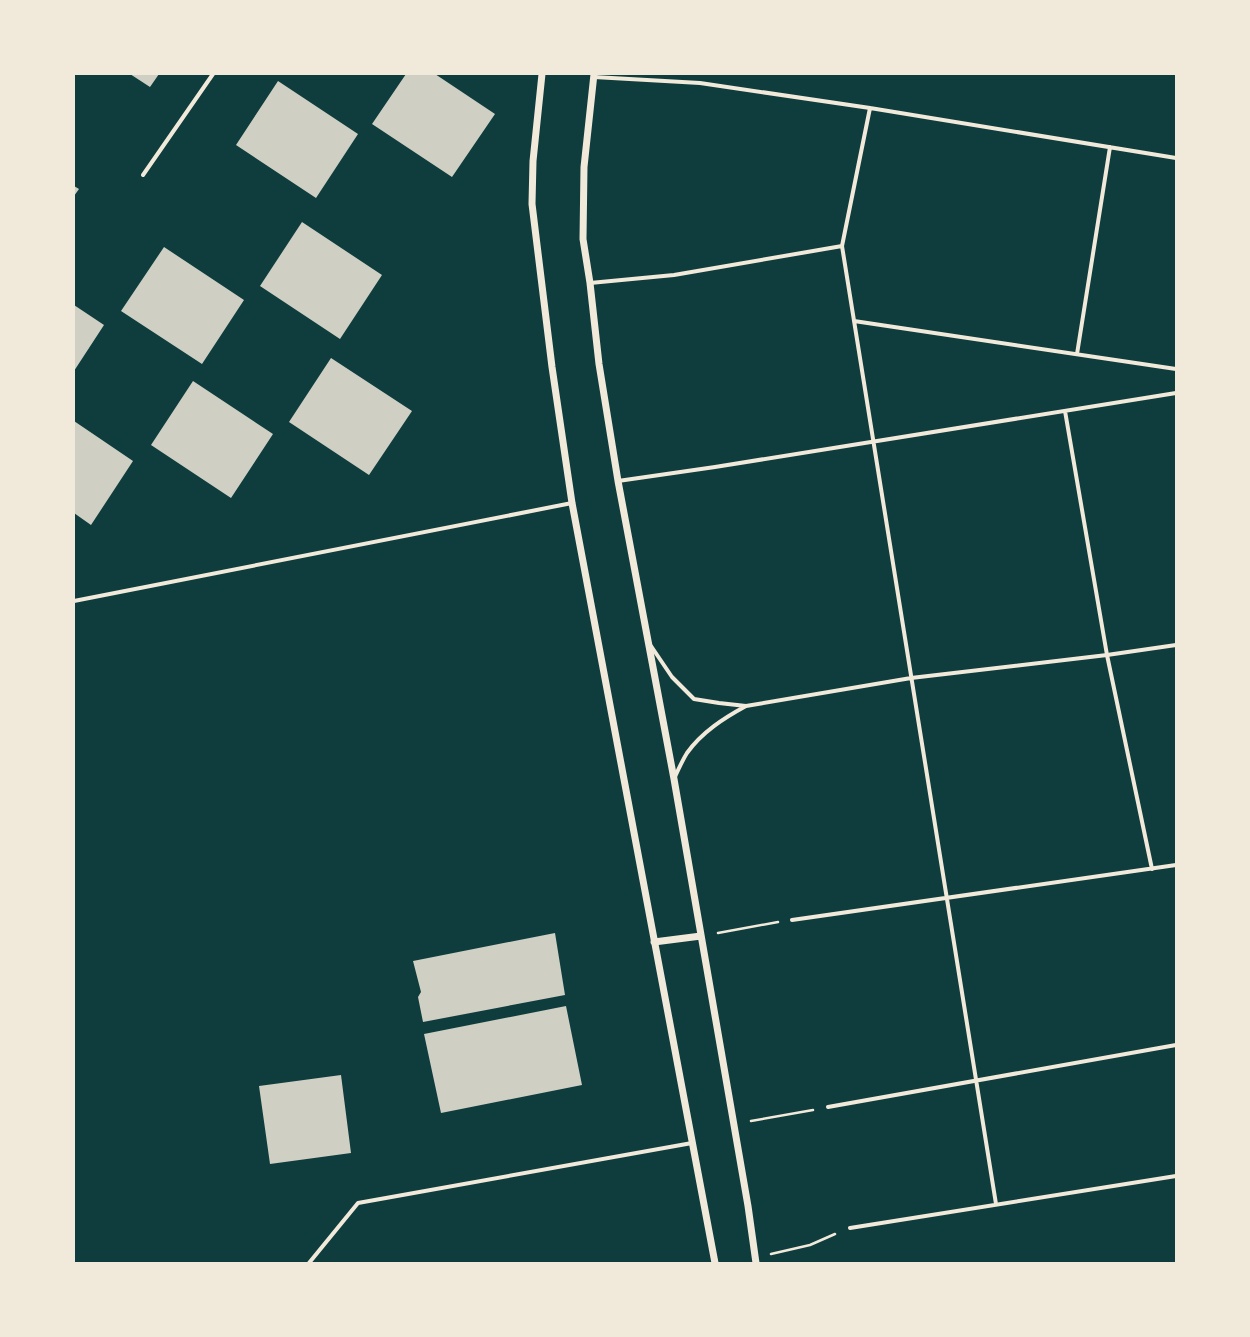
<svg xmlns="http://www.w3.org/2000/svg" width="1250" height="1337" viewBox="0 0 1250 1337" font-family="'Noto Sans',sans-serif">
<rect width="100%" height="100%" fill="#0f3d3e"/>
<path fill="#cfcfc3" d="M130,74H159L150,87Z
M406,74H435L495,114L452,177L372,124Z
M278,81L358,134L316,198L236,145Z
M74,186L79,189L74,196Z
M302,222L382,275L340,339L260,286Z
M164,247L244,300L202,364L121,311Z
M74,305L104,325L74,371Z
M331,358L412,411L369,475L289,422Z
M193,381L273,434L231,498L151,445Z
M74,421L133,461L91,525L74,513Z
M555,933L565,995L423,1022L418,997L421,992L413,961Z
M566,1006L582,1085L441,1113L424,1034Z
M341,1075L351,1153L270,1164L259,1086Z"/>
<g fill="none" stroke-linecap="round" stroke-linejoin="round">
<path stroke="#f1e9da" stroke-width="2.5" d="M718,933L778,922
M751,1121L813,1110
M771,1254L810,1245L835,1234"/>
<path stroke="#f1e9da" stroke-width="4" d="M594,77L700,83L870,108L1176,158
M870,108L842,246L996,1204
M143,175L213,74
M590,283L674,275L842,246
M854,321L1176,369
M1077,354L1110,147
M1065,411L1107,655L1152,869
M618,481L715,467L1176,393
M74,601L572,503
M651,646L672,677L694,699L719,703L746,706L911,678L1107,655L1176,645
M674,779C678,770 682,761 687,753C702,732 724,718 746,706
M792,920L1176,865
M828,1107L1176,1045
M850,1228L1176,1176
M309,1263L358,1203L692,1143"/>
<path stroke="#f1e9da" stroke-width="7" d="M542,74L533,161L532,204L552,367L572,503L715,1263
M594,74L584,167L583,239L590,283L599,364L618,481L674,779L748,1206L756,1263
M654,942L701,936"/>
</g>
<rect width="1250" height="1337" fill="none" stroke="#f1e9da" stroke-width="150"/>
</svg>
